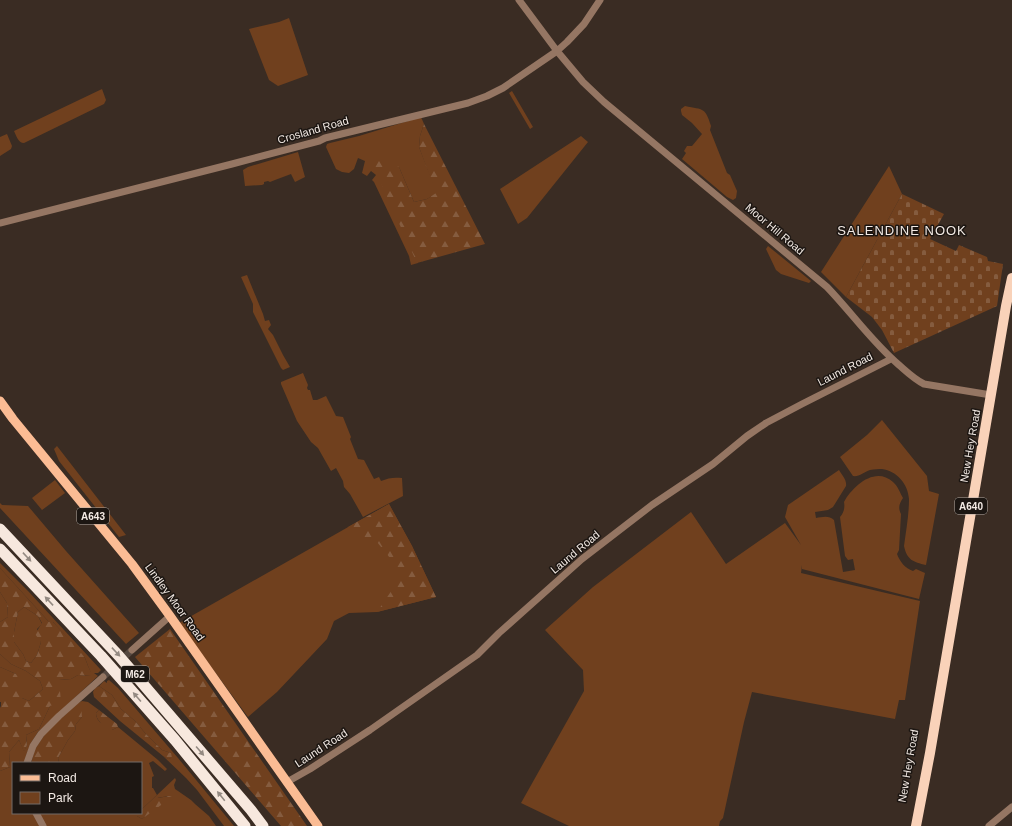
<svg xmlns="http://www.w3.org/2000/svg" width="1012" height="826" viewBox="0 0 1012 826" font-family="Arial,sans-serif">
<defs>
<pattern id="forest-firs" width="22" height="20" patternUnits="userSpaceOnUse"><rect width="22" height="20" fill="#70401e"/><path d="M5 1l3.5 6h-7zM16 11l3.5 6h-7z" fill="#855c3f"/></pattern>
<pattern id="cemetery-stones" width="16" height="16" patternUnits="userSpaceOnUse"><rect width="16" height="16" fill="#70401e"/><path d="M2 7V4a2 2 0 0 1 4 0v3zM10 15v-3a2 2 0 0 1 4 0v3z" fill="#855c3f"/></pattern>
</defs>
<rect width="100%" height="100%" fill="#3a2c23"/>
<path fill="#70401e" d="M289,18L308,75L278,86L269,80L249,29L279,22Z
M102,89L106,100L104,104L24,143C18,143 16,135 14,131Z
M512,91L533,127L530,129L509,93Z
M685,106C704,110 705,107 711,126L710,130L727,173L730,175L737,191L736,198L733,200L727,197L682,159L686,153L684,151L687,146H692L702,134L692,123L682,115L681,111V109Z
M421,117L424,124L420,136L419,147L437,193L427,199L414,202L399,167L418,263L411,265L409,256L374,182L372,180L376,175L371,171L367,176L362,173L365,161L358,158L354,169L349,173L342,172L336,169L326,147L327,144L330,143L359,136Z
M7,134L12,146L11,149L0,156V137Z
M581,136L588,142L527,218L518,224L500,189Z
M298,152L305,177L295,182L291,174L275,180L270,182L268,181L264,182V184L262,185L245,186L243,170L248,167Z
M889,166L902,194L846,297L821,272Z
M768,246L811,281L809,283L781,274L776,270L766,249Z
M247,275L263,314L265,321L269,320L271,325L268,329L273,335L283,355L290,367L283,370L281,368L253,312V304L241,277Z
M303,373L308,385L307,388L308,390H310L313,400H317L326,396L336,416L343,417L351,437L350,439L358,459L364,460L374,479L379,477L381,481C388,478 394,477 402,478L403,496L363,517L350,494L344,487L343,481L336,468L331,471L318,448L311,442L297,421L281,384V382Z
M882,420L927,476L929,491L939,494L926,565C913,562 907,560 904,546C906,531 909,515 909,499C908,484 897,471 882,469C879,469 874,469 870,470C864,472 859,477 853,476L840,457L867,435Z
M57,446L126,535L119,537L59,461L54,449Z
M839,470C842,475 847,480 846,486L833,507L828,510L815,512L816,518C822,517 829,515 834,520L843,572L855,570L853,559L848,560L845,556L840,517C844,513 845,507 844,502C853,486 875,466 893,482C898,486 900,493 903,498C899,504 898,508 901,514L899,550L897,554C900,562 905,568 913,571L916,569L925,573L919,599L802,569V565L801,573L920,601L905,700H899L895,719L752,692L744,722L723,818L720,821L719,826H569L521,803L584,691L583,670L545,630L593,587L691,512L726,564L785,523L801,545L785,517L788,505Z
M55,480L65,493L42,510L32,498Z
M0,503L2,505L28,506L66,551L139,633L126,644L0,508Z
M389,504L412,546L436,597L377,612L349,613L334,621L327,639L277,692L248,717L179,623L350,526Z
M0,563L29,592L101,670L98,673H94L98,676L38,732L31,743L27,753L24,763H13V813H35L40,826H0V771L10,767L9,752L19,740L24,751L27,745L26,735L39,729L50,706L59,680L71,679L78,675L91,676V673L88,666L85,658L53,622H49L0,568Z
M0,592L7,603L8,617L0,622Z
M24,607L38,616L42,624L37,629L41,642L37,655L31,663L26,661L23,654L14,642V632L18,612Z
M0,654L11,664L26,671L40,681L43,689L29,701L22,698L16,674L0,667Z
M109,680L118,688L178,758L234,826H224L197,790L186,778L163,756L168,759L171,758V753L162,750L145,733L135,721L121,709L112,695L99,686L104,681L107,683V681Z
M82,701L88,702L99,710L96,713C96,722 105,726 112,730L118,727L158,760L167,769L165,771L153,761L149,763L154,776L152,777V788H153L157,795L175,778L176,780L174,785L175,789L178,791L191,800L195,804L209,816L216,826H46L39,813H138L137,814V816L142,819L169,796L157,798V795L141,810V763H59L58,758L68,740L75,731L76,724L82,717L78,703Z"/>
<path fill="url(#forest-firs)" fill-rule="evenodd" d="M424,124L485,244L417,263L372,163L377,160H386L399,167L414,202L427,199L436,193L419,147L420,136Z
M389,504L412,546L436,597L377,612L392,590L398,577L390,558L377,542L369,541L347,530L348,527Z
M0,568L49,622H53L78,649L85,658L88,666L91,672V676L78,675L71,679L59,680L61,702L50,706L39,729L26,735L27,745L24,752L19,740L9,752L10,767L0,771V708L1,706V702H0V667L16,674L24,689L22,698L29,701L43,689L40,681L26,671L11,664L0,654V622L8,617L7,603L0,592ZM24,607L38,616L42,623L35,634L41,642L37,655L31,663L26,661L23,654L14,642V632L18,612Z
M170,629L307,826H281L135,657Z
M99,686L112,695L121,709L135,721L145,733L162,750L171,753L172,758L168,759L163,756L120,721L94,697L93,692L95,688Z
M78,703L81,705L82,717L76,724L75,731L68,740L58,758L59,763H31L35,749L47,731Z
M99,710L117,724L118,727L112,730L108,731L103,728C101,721 96,720 96,713Z
M157,795L158,798L169,796L172,797L142,819L137,816V814L141,813V810Z"/>
<path fill="url(#cemetery-stones)" d="M902,194L944,214L930,239L956,251L959,245L987,257L988,261L1003,264L997,306L894,353L882,330L872,317L846,297Z"/>
<g fill="none" stroke-linecap="round" stroke-linejoin="round">
<path stroke="#564840" stroke-width="7" stroke-dasharray="7 3.5" stroke-linecap="butt" d="M103,677L132,650"/>
<path stroke="#957663" stroke-width="7" d="M519,0L557,51L583,82L604,102L827,287C852,313 872,342 899,365C907,372 914,379 924,384L991,395
M0,223L232,164L319,141L325,138L468,103L487,96L503,88L557,51L567,42L584,24L600,0
M132,650L170,616
M27,763L33,746L41,734L59,716L103,677
M287,782L310,769L370,730L477,655L499,633L582,559L652,505L713,464L747,436L766,423L802,404L891,359
M36,813L43,826
M989,826L1012,807"/>
<path stroke="#fbbc94" stroke-width="9" d="M0,401L13,419L132,564L170,616L318,826"/>
<path stroke="#f9d2b9" stroke-width="10" d="M916,826L930,753L1006,306L1012,278"/>
<path stroke="#f7e8de" stroke-width="11" d="M0,529L119,656L251,810L263,826
M0,549L101,656L175,740L245,826"/>
</g>
<defs><path id="oneway-solid" d="M-6-.8H1V-3.2L6.5 0L1 3.2V.8H-6Z"/></defs>
<g fill="#948a82">
<use href="#oneway-solid" transform="translate(27 557) rotate(47)"/>
<use href="#oneway-solid" transform="translate(49 601) rotate(-133)"/>
<use href="#oneway-solid" transform="translate(116 652) rotate(47)"/>
<use href="#oneway-solid" transform="translate(137 697) rotate(-131)"/>
<use href="#oneway-solid" transform="translate(200 751) rotate(49)"/>
<use href="#oneway-solid" transform="translate(221 796) rotate(-129)"/>
</g>
<g text-anchor="middle" stroke-width="3" stroke-linejoin="round" paint-order="stroke">
<g fill="#1c1612" stroke="#b2aaa5" stroke-width="1">
<rect x="955" y="498" width="32" height="16" rx="3"/>
<rect x="77" y="508" width="32" height="16" rx="3"/>
<rect x="121" y="666" width="28" height="16" rx="3"/>
</g>
<g font-size="10" font-weight="bold" fill="#f3eae4">
<text x="971" y="510">A640</text>
<text x="93" y="520">A643</text>
<text x="135" y="678">M62</text>
</g>
<g font-size="11" fill="#f3eae4" stroke="#1c1612">
<text transform="translate(313 130) rotate(-16)" y="4">Crosland Road</text>
<text transform="translate(775 229) rotate(40)" y="4">Moor Hill Road</text>
<text transform="translate(845 369) rotate(-27)" y="4">Laund Road</text>
<text transform="translate(970 446) rotate(-80)" y="4">New Hey Road</text>
<text transform="translate(575 552) rotate(-40)" y="4">Laund Road</text>
<text transform="translate(175 602) rotate(54)" y="4">Lindley Moor Road</text>
<text transform="translate(321 748) rotate(-33)" y="4">Laund Road</text>
<text transform="translate(908 766) rotate(-80)" y="4">New Hey Road</text>
</g>
<g font-size="13" letter-spacing="1" fill="#f3eae4" stroke="#1c1612">
<text x="902" y="235">SALENDINE NOOK</text>
</g>
</g>
<rect x="12" y="762" width="130" height="52" fill="#1c1612" stroke="#726b66"/>
<rect x="20" y="775" width="20" height="6" fill="#fbbc94" stroke="#726b66"/>
<text x="48" y="782" font-size="12" fill="#f3eae4">Road</text>
<rect x="20" y="792" width="20" height="12" fill="#70401e" stroke="#726b66"/>
<text x="48" y="802" font-size="12" fill="#f3eae4">Park</text>
</svg>
